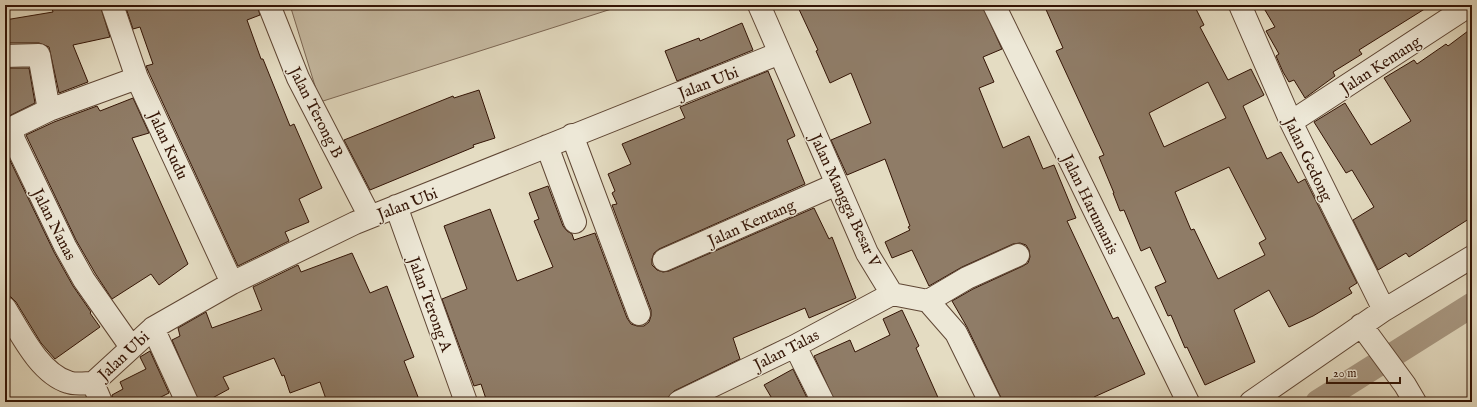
<svg xmlns="http://www.w3.org/2000/svg" width="1477" height="407" viewBox="0 0 1477 407" font-family="'IM FELL English',serif">
<rect width="100%" height="100%" fill="#e4dcc2"/>
<filter id="stains"><feTurbulence type="fractalNoise" baseFrequency=".005" numOctaves="4"/><feColorMatrix values="0 0 0 0 .2 0 0 0 0 .09 0 0 0 0 .02 0 0 0 .5 -.17"/></filter>
<radialGradient id="worn" r=".72"><stop offset=".6" stop-color="#630" stop-opacity="0"/><stop offset="1" stop-color="#630" stop-opacity=".3"/></radialGradient>
<path fill="#c6baa2" stroke="#7c6754" d="M290,5H624L320,102Z"/>
<g fill="none" stroke-linecap="round" stroke-linejoin="round">
<path stroke="#a89882" stroke-width="25" d="M1318,402L1472,305"/>
</g>
<path fill="#8f7c67" stroke="#331405" fill-rule="evenodd" d="M51,5H100L110,37L73,45L88,82L59,93L49,47L39,43H5V20L53,12Z
M125,5H257L260,15L247,20L261,59H263L290,126L294,124L322,188L299,199L309,222L285,232L289,241L238,266L149,73L146,66L153,64L140,27L133,29Z
M797,5H982L1002,49L983,57L994,82L979,88L1003,148L1029,136L1043,169L1054,165L1076,218L1067,221L1113,319L1118,317L1145,374L1094,397L1096,402H1003L967,327L952,301L973,289L1023,266L1028,263L1030,257L1029,250L1026,245L1020,243L1013,244L962,267L929,286L912,250L892,258L885,242L910,230L908,227L910,226L885,159L847,175L831,140L871,123L851,73L830,83L816,51L818,50Z
M1044,5H1194L1204,25L1200,27L1228,80L1251,69L1264,95L1243,106L1267,159L1281,152L1298,183L1305,179L1357,283L1349,288L1352,293L1313,316L1289,327L1269,290L1234,310L1255,362L1205,385L1187,347L1185,348L1171,315L1168,316L1155,287L1166,282L1150,247L1141,251L1124,210L1120,211L1113,193H1114L1099,157L1104,155L1056,51L1063,48ZM1208,82L1226,118L1164,147L1149,113ZM1229,167L1266,239L1259,243L1265,255L1218,279L1194,229L1191,230L1175,192Z
M1262,5H1431L1359,50L1362,54L1333,72L1335,76L1305,98L1294,80L1289,82L1283,72L1276,56L1279,54L1266,31L1275,27Z
M742,23L753,50L677,81L665,51L699,38L700,41Z
M1472,28V217L1409,257L1406,253L1378,270L1353,220L1374,207L1352,170L1346,173L1314,122L1345,103L1371,145L1411,121L1384,78L1414,60L1417,64L1446,44L1448,46Z
M5,68H29L35,103L11,115L5,120Z
M768,71L795,136L787,140L805,184L659,249L654,253L652,259V265L657,270L663,272L669,271L814,208L829,239L832,237L856,298L809,318L805,308L733,338L740,359L674,391L667,399L659,402H487L481,384L474,386L442,299L467,289L444,226L490,209L517,281L553,267L534,221L539,219L529,193L548,186L563,226L567,231L572,234L574,240L595,233L627,318L631,324L637,326H644L649,322L651,316V310L612,205L617,204L612,193L615,191L608,174L631,164L622,144L685,118L680,107Z
M479,90L495,138L473,145L474,147L370,190L344,140L453,96L454,98Z
M133,98L149,133L132,138L188,264L159,285L151,274L112,299L95,273L76,240L26,135L54,122L97,106L100,111Z
M5,150L54,252L73,286L91,312L90,313L100,327L55,359L41,343L16,302L11,297L5,296Z
M352,253L370,293L387,286L414,357L404,361L420,402H327L320,382L290,393L284,375L282,376L274,358L223,377L229,389L205,402H199L172,340L180,336L178,328L206,312L212,328L262,310L253,287L298,265L301,272Z
M902,310L919,346L916,348L940,402H835L814,356L850,340L855,352L890,335L883,319Z
M150,351L169,393L151,402H113L112,395L123,389L120,382L146,369L140,357Z
M793,369L809,402H774L764,385Z"/>
<g fill="none" stroke-linecap="round" stroke-linejoin="round">
<defs>
<path id="minor" d="M112,5L137,78L232,283
M269,5L298,78L370,217
M759,5L867,253L892,294L928,301L956,333L990,402
M994,5L1188,402
M1240,5L1291,122L1384,310
M5,56L39,55L49,110L137,78
M49,110L16,126L12,131L14,140L65,246L84,280L131,347
M1291,122L1470,5
M572,135L639,314
M547,146L575,222
M396,206L466,402
M664,260L837,184
M928,301L967,278L1018,255
M5,308C20,332 39,373 68,382C75,385 86,383 93,383L153,328L232,283L355,223L780,53
M1361,325L1405,385L1415,402
M153,328L187,402
M795,346L823,402
M93,383L101,402
M679,402L795,346L892,294
M1251,402L1384,310L1472,257"/>
</defs>
<use href="#minor" stroke="#5f4634" stroke-width="24"/>
<use href="#minor" stroke="#ede8d7" stroke-width="22"/>
</g>
<g text-anchor="middle" stroke-width="3" stroke-linejoin="round" paint-order="stroke">
<g font-size="16" fill="#331405" stroke="#ede8d7">
<text transform="translate(1380 64) rotate(-33)" y="6">Jalan Kemang</text>
<text transform="translate(708 82) rotate(-21)" y="6">Jalan Ubi</text>
<text transform="translate(317 112) rotate(63)" y="6">Jalan Terong B</text>
<text transform="translate(169 145) rotate(65)" y="6">Jalan Kudu</text>
<text transform="translate(1309 159) rotate(64)" y="6">Jalan Gedong</text>
<text transform="translate(846 200) rotate(65)" y="6">Jalan Mangga Besar V</text>
<text transform="translate(407 203) rotate(-21)" y="6">Jalan Ubi</text>
<text transform="translate(1091 204) rotate(64)" y="6">Jalan Harumanis</text>
<text transform="translate(751 222) rotate(-24)" y="6">Jalan Kentang</text>
<text transform="translate(55 224) rotate(63)" y="6">Jalan Nanas</text>
<text transform="translate(431 304) rotate(70)" y="6">Jalan Terong A</text>
<text transform="translate(786 349) rotate(-27)" y="6">Jalan Talas</text>
<text transform="translate(123 355) rotate(-43)" y="6">Jalan Ubi</text>
</g>
</g>
<rect width="1477" height="407" fill="none" stroke="#e4dcc2" stroke-width="20"/>
<rect x="6" y="6" width="1465" height="395" fill="none" stroke="#331405" stroke-width="2"/>
<rect x="10" y="10" width="1457" height="387" fill="none" stroke="#331405"/>
<path d="M1327 377v6h73v-6" fill="none" stroke="#331405" stroke-width="2"/>
<text x="1333" y="377" font-size="12" fill="#331405" stroke="#ede8d7" stroke-width="3" paint-order="stroke">20 m</text>
<rect width="100%" height="100%" filter="url(#stains)"/>
<rect width="100%" height="100%" fill="url(#worn)"/>
</svg>
